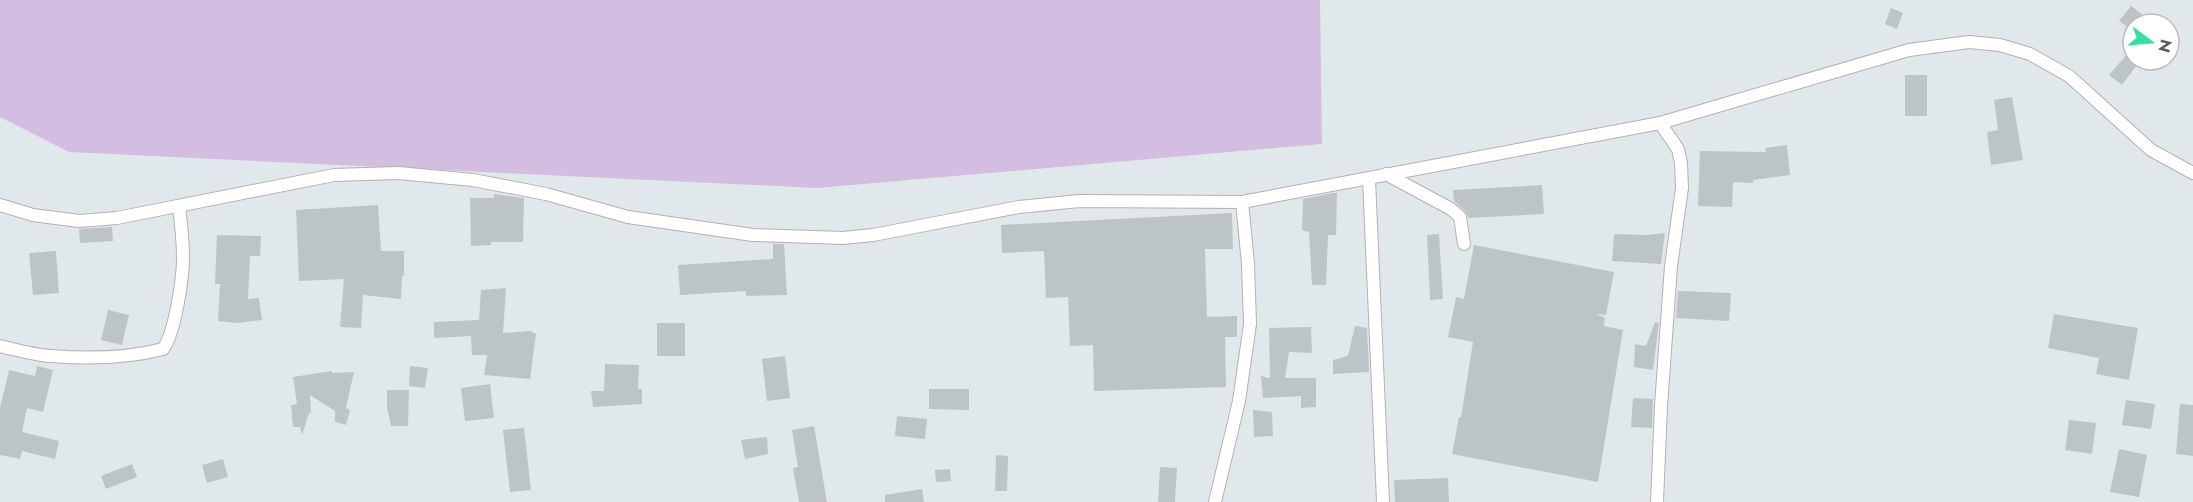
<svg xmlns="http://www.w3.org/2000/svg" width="2193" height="502" viewBox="0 0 2193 502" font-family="Jost,sans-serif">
<rect width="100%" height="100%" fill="#e1e8ec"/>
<path fill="#d3bee2" d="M0,0H1320L1322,144L817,188L69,152L0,117Z"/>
<path fill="#bdc4c7" d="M2131,6L2142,14L2133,24L2131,29L2119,21Z
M1891,8L1903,13L1897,29L1885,24Z
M2128,53L2133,57V60L2140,61L2122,85L2109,75Z
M1905,75H1927V116H1905Z
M2012,97L2023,160L1991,165L1987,132L1998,130L1994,100Z
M1787,145L1790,175L1753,180V183L1733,182L1732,207L1698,206L1700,151L1766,152L1765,148Z
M1542,185L1544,214L1469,218L1465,211L1454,201L1453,190Z
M1333,193H1337L1336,235H1328L1326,285H1312L1309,232L1302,230L1303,199Z
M494,194L524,198L523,242H491V245L471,246L470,198H494Z
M378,205L381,251H404V276H402L401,299L363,295L361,328L340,327L344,279L299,281L296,210Z
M1232,213L1233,249H1205L1207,317L1237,316V337H1225L1226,387L1094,391L1093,345L1070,346L1068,297L1046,298L1044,251L1002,253L1001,225Z
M112,227L113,241L80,243L79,229Z
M1665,233L1661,264L1612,261L1614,234L1647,235Z
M1439,234L1443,299L1430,300L1427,235Z
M217,235L261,236L260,256H250L248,299L259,298L262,320L237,323L218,321L220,284H215Z
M773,244H784L787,295L746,296V291L680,295L678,265L773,259Z
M1474,245L1614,272L1606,315L1596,314L1605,318L1604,326L1623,330L1598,482L1452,454L1459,417H1461L1473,342L1448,337L1456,297L1464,299Z
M56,251L59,293L33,295L29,253Z
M506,288L503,333L530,331L536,334L530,379L484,375L487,355H472L471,336L434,338V322L479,320L481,290Z
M1678,291L1731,293L1729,321L1676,318Z
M108,310L129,315L122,345L101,340Z
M2054,314L2138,328L2129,380L2096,374L2099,358L2048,348Z
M1655,322L1659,323L1653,370L1634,367L1635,344L1646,346Z
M657,323H685V356H657Z
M1355,326L1367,328L1369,372L1333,374V360L1348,356Z
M1311,327L1312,353L1289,352L1285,378H1316V407L1301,408V396L1263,398L1261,376L1270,378L1269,328Z
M785,356L790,398L767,401L762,359Z
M605,364L639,365L638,389H642V404L593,407L591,391H604Z
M37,366L53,370L43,412L27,408L22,432L59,441L55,459L22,451L20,459L0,455V408L9,370L35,376Z
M410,366L428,368L425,388L409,386Z
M332,371V373L354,372L346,408L350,410L346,425L335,422V411L310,395L311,413H309L302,435L300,427H293L291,405L297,404L293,377Z
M490,384L494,418L465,421L461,388Z
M929,389H969V410L929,409Z
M387,390H409L408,426H391L387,408Z
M1633,398L1653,399L1652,428L1631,427Z
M2126,400L2155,404L2151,429L2122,425Z
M2180,404L2193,405V456L2176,454Z
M1253,410L1272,412L1273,436L1254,437Z
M897,416L927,419L925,439L895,436Z
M2069,420L2096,423L2092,454L2065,450Z
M814,426L827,502H799L793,468L798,467L792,430Z
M524,428L531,490L510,492L503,430Z
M767,437L768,454L745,459L741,440Z
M2119,449L2147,455L2139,497L2110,492Z
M996,455L1008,456L1007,491H995Z
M223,459L228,477L207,483L202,465Z
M132,464L137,477L106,489L101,476Z
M1160,467L1177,468L1175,502H1158Z
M950,469L951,481L936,482L935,470Z
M1448,478L1449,502H1395L1394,480Z
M922,489L924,502H885V495Z"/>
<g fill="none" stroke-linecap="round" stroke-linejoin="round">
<defs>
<path id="minor" d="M1386,174L1451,209L1460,217L1464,244
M1369,179L1383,502
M0,205L33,215L79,221L117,218L334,175L398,173L473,180L546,194L628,217L753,235L843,238L873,235L1019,207L1079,201L1242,202L1660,123L1909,50L1969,42L2000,45L2030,54L2069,76L2151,150L2193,173
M0,346C17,350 34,355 51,356C87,359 128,358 163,349C175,333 183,278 183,258C183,240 181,223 179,206
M1215,502L1239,401L1250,324L1248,264L1242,202
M1657,502L1661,406L1671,266L1682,188L1681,163L1678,149L1660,123"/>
</defs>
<use href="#minor" stroke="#b6b0af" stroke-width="14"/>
<use href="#minor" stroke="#fff" stroke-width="12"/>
</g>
<g transform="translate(2151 42) rotate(106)"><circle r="28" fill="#ffffff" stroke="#c0bdbd" stroke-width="1.5"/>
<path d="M0-4.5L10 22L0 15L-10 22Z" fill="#35dea1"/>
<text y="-9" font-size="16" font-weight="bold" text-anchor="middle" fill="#615a5a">N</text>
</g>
</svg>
